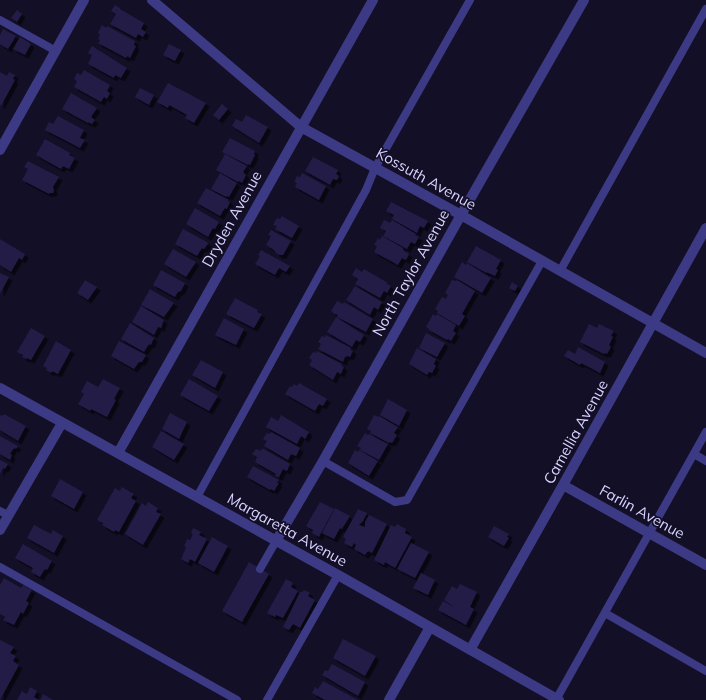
<svg xmlns="http://www.w3.org/2000/svg" width="706" height="700" viewBox="0 0 706 700" font-family="Mulish,sans-serif">
<defs>
<filter id="shadow"><feDropShadow dx="3.5" dy="3.5" stdDeviation="0" flood-color="#0009"/></filter>
</defs>
<rect width="100%" height="100%" fill="#130f26"/>
<path fill="#241b47" filter="url(#shadow)" d="M115,5L120,8V9L144,23L141,29L146,32L143,37L138,34L136,38L110,24L116,14L111,11Z
M17,10L22,14L17,22L11,18Z
M102,25L107,28V26L135,41L134,45L136,46L130,58L127,56L126,58L98,43L100,40L98,39L100,35L98,33Z
M3,29L16,36L8,49L0,44V35Z
M20,37L31,44L25,55L13,49Z
M169,44L181,50L175,61L163,55Z
M92,46L127,68L121,78L115,75L114,78L88,64L92,55L88,53Z
M84,70L110,85L107,91L110,93L107,99L104,97L101,102L74,87L77,81L74,79L77,73L81,75Z
M0,72L7,76L9,72L15,75L13,79L15,80L1,106L0,105Z
M168,83L206,103L194,123L185,118L187,115L169,105L168,108L157,102Z
M140,88L154,95L149,105L135,97Z
M71,93L97,108L91,117L95,120L92,124L88,122V123L62,109Z
M222,104L228,109L219,120L213,115Z
M246,115L268,127L259,143L232,126L236,119L242,122Z
M58,116L84,130L80,138L85,140L80,148L45,130L49,122L53,124Z
M230,138L255,151L254,154L255,155L250,165L248,164V165L222,152Z
M45,139L70,153L69,155L75,158L69,169L63,166L61,169L36,155Z
M225,154L247,166L243,172L246,175L242,183L239,181L238,182L216,170Z
M313,157L338,170L336,174L339,176L337,180L333,179L330,185L305,171Z
M28,161L59,177L53,187L54,191L53,193H50L49,194L22,180L28,169L24,167Z
M220,173L237,183L229,197L227,196L226,197L211,189Z
M302,173L326,186L319,200L295,187L297,183L294,182L297,176L300,177Z
M206,188L229,200L228,201L230,202L227,209L225,208L220,216L197,203Z
M391,202L428,221L424,228L420,226L417,233L392,219L394,215L386,211Z
M195,208L219,222L215,229L213,228L208,237L186,224Z
M282,216L299,226L292,238L275,229L277,226L273,225L277,218L280,219Z
M384,220L390,223L392,220L416,234L415,235L419,237L415,244L411,242L407,249L383,236L386,231L380,228Z
M183,229L207,242L208,244L204,249L202,248L197,256L175,244Z
M271,230L291,241L283,255H279L276,253L274,250L266,245L271,236L268,235Z
M382,236L403,248V250L409,254L406,260L402,258L398,265L374,252L377,246L374,245L378,238L380,240Z
M0,239L25,254L22,260L19,258L11,272L0,265Z
M476,246L501,260L496,269L498,270L495,276L486,272V273L467,262Z
M173,249L196,262L186,277L164,264Z
M261,250L290,266L286,272L279,268L275,275L255,264L260,256L258,255Z
M462,262L466,265L467,263L491,278L482,293L454,277Z
M356,268L362,272L364,269L388,283L387,284L391,286L387,293L384,291L380,298L355,284L358,279L352,275Z
M161,270L185,283L181,291L178,292L175,297L153,285Z
M0,273L9,277L0,294Z
M85,280L97,287L88,300L77,293Z
M452,280L456,281L457,280L475,291L462,314L465,316L459,326L437,313L438,311L435,309L442,297L446,299L448,295L445,293Z
M512,282L518,286L515,291L509,288Z
M355,286L382,302L378,310L374,307L370,315L346,300Z
M150,289L174,303L164,317L141,305Z
M235,298L258,310L257,312L262,314L254,328L226,314Z
M337,301L343,304L344,302L373,319L366,332L337,317L338,315L332,313L333,312L331,311Z
M141,306L164,320L161,328L158,327L154,335L132,322Z
M433,314L436,316L437,314L456,325L453,331L456,333L451,341L448,339L447,340L429,330V329L426,327Z
M336,317L364,335L360,342L356,340L352,347L327,332Z
M224,318L244,329L236,345L215,335Z
M130,323L154,338L151,345L149,344L144,352L121,339Z
M589,324L597,328L599,324L614,331L611,336L613,337L609,345L611,347L607,354L605,353L604,354L580,342Z
M31,328L45,336L31,360L27,358V359L22,357L23,355L17,352Z
M426,333L445,343L437,357L419,348Z
M326,335L351,348L350,349L353,351L350,357L348,356L345,357L343,362L318,349L321,344L318,342L322,336L325,337Z
M56,341L71,350L58,374L52,371L51,373L46,370L47,368L43,366Z
M119,341L146,355L142,362H139L134,369L111,356Z
M578,347L605,362L600,373L581,363L580,365L564,356L568,350L575,354Z
M417,348L436,359L434,364L436,366L432,373L429,372L427,375L409,364Z
M317,351L342,364L341,365L344,367L341,374L337,372L333,380L309,365L312,360L309,358L313,352L316,353Z
M201,360L223,372L215,388L192,375Z
M103,379L120,388L114,399L116,400L107,417L91,409L90,411L78,404L84,394L81,392L87,381L98,387Z
M189,379L218,396L209,411L180,395Z
M299,383L327,399L323,406L319,404L315,411L285,394L290,386L292,387L294,384L297,386Z
M388,399L407,410L399,426L380,415Z
M170,413L187,422L179,439L162,429Z
M4,414L26,426L18,441L0,430V415L2,416Z
M281,415L309,432L305,439L301,436L297,444L266,427L271,417L278,421Z
M374,415L378,417L379,416L398,427L394,433L397,435L392,443L390,442L389,443L370,433L371,431L367,429Z
M161,431L184,444L174,460L152,447Z
M271,432L300,448L296,456L291,454L288,460L264,446L267,441L263,439L267,433L269,434Z
M365,433L368,435L369,434L388,444L379,460L360,450L361,448L357,446Z
M0,436L18,446L16,449L14,448L10,454L12,455L10,460L0,454Z
M262,448L290,464L287,471L283,469L279,477L275,476L276,474L255,462L257,457L252,454L256,449L261,451Z
M355,450L358,452L359,450L378,461L369,476L348,463Z
M0,460L8,464L5,469L3,468L0,474Z
M253,466L279,480L277,483H279L274,491L271,489L270,490L247,477Z
M60,479L83,492L74,509L51,496Z
M122,487L134,494L131,498L136,501L119,532L115,530L114,532L102,525L103,523L97,520L115,488L120,491Z
M148,502L158,508L156,512L161,514L143,545L125,534L142,503L146,506Z
M320,502L334,509L319,537L312,533L313,530L306,526Z
M335,508L350,516L342,529L340,528L334,539L322,533Z
M358,509L367,513L363,521L359,525L365,527V522L369,515L387,524L372,553L368,551L365,555L354,549L356,545L354,543L352,547L344,543L346,539L343,537Z
M397,524L406,529L405,533L412,537L395,568L385,562L384,565L374,560L391,525L395,527Z
M34,525L51,534L53,530L63,536L54,553L27,538Z
M494,526L509,534L507,537L509,538L504,546L488,537Z
M193,528L201,532L199,535L207,539L195,562L190,559L188,563L181,559L186,547L184,546L187,539L190,540L193,534L191,533Z
M212,537L228,546L214,572L198,563Z
M411,543L429,552L415,578L397,569Z
M23,544L52,561L47,570L45,569L40,577L31,572L33,568L15,558Z
M249,562L269,574L242,622L222,611Z
M421,573L435,580L428,595L413,588Z
M4,578L21,588L23,585L32,590L26,601L29,603L23,614L21,612L14,625L3,620L5,617L0,614V585Z
M286,579L293,583L291,587L298,591L283,618L276,615L275,617L267,613Z
M460,584L477,592L470,607L474,609L466,625L438,610L443,601L454,607L444,600L452,586L457,589Z
M304,590L310,593L308,596L315,600L300,628L293,624L289,630L283,627L300,592H302Z
M343,639L376,656L365,676L333,658Z
M0,640L14,647L10,653L16,656L13,661L19,665L0,700Z
M332,664L365,682L358,696L322,675L325,670L328,671Z
M323,681L358,700H325L312,693L315,687L318,689Z
M30,687L37,691L34,697L39,700H17L22,691L27,694Z
M43,694L53,700H40Z"/>
<g fill="none" stroke-linecap="round" stroke-linejoin="round">
<path stroke="#3d3a85" stroke-width="8" d="M0,20L56,51
M560,271L706,9
M694,454L706,461
M323,461L395,502L407,500L542,261
M197,497L366,190L375,168L470,0
M0,511L8,515
M0,567L237,700
M260,569L276,541
M605,613L706,671
M557,698L706,432
M267,700L338,575"/>
<path stroke="#3d3a85" stroke-width="10" d="M152,0L301,127L461,215L706,353
M0,150L84,0
M0,388L338,575L559,700
M118,453L373,0
M563,485L706,565
M0,530L62,423
M276,541L323,461L461,215L584,0
M470,650L563,485L706,228
M389,700L430,627"/>
</g>
<g text-anchor="middle" stroke-width="3.5" stroke-linejoin="round" paint-order="stroke">
<g font-size="15" fill="#d9d4ff" stroke="#130f26">
<text transform="translate(426 179) rotate(29)" y="5">Kossuth Avenue</text>
<text transform="translate(232 219) rotate(-61)" y="5">Dryden Avenue</text>
<text transform="translate(411 273) rotate(-61)" y="5">North Taylor Avenue</text>
<text transform="translate(576 432) rotate(-61)" y="5">Camellia Avenue</text>
<text transform="translate(642 512) rotate(29)" y="5">Farlin Avenue</text>
<text transform="translate(287 530) rotate(29)" y="5">Margaretta Avenue</text>
</g>
</g>
</svg>
